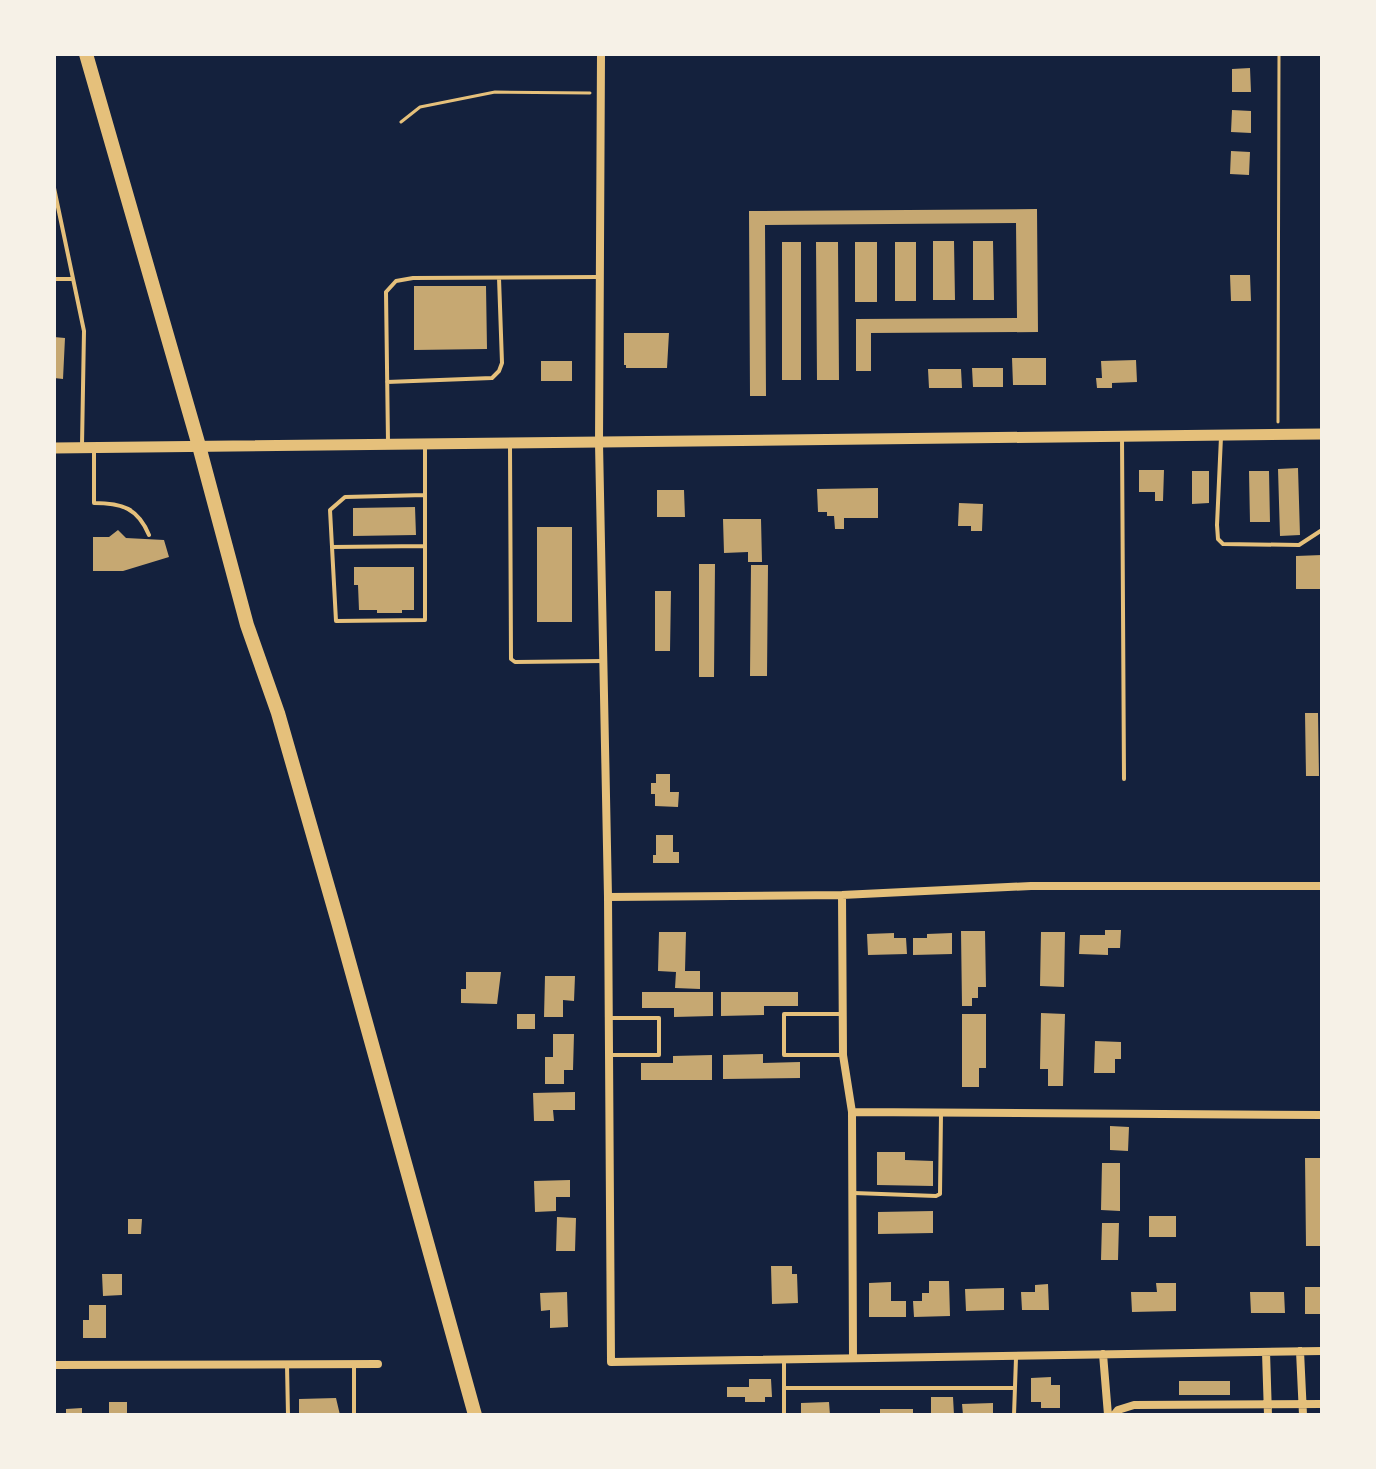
<svg xmlns="http://www.w3.org/2000/svg" width="1376" height="1469" viewBox="0 0 1376 1469" font-family="'Space Grotesk',sans-serif">
<rect width="100%" height="100%" fill="#14213d"/>
<path fill="#c6a872" d="M1250,68L1251,92H1232V69Z
M1232,110L1251,111V133L1231,132Z
M1231,151L1250,152L1249,175L1230,174Z
M1037,209L1038,332L871,333V371H856V319L1017,318L1016,223L765,225L766,396H750L749,211Z
M933,241H954L955,300H933Z
M973,241H993L994,300H973Z
M782,242H801V380H782Z
M816,242H838L839,380H817Z
M855,242H877V302H855Z
M895,242H916V301H895Z
M1230,275H1250L1251,301H1231Z
M414,286H486L487,349L414,350Z
M624,333H669L667,368H626V365H624Z
M54,337L65,338L63,379L54,378Z
M1012,358H1046V385H1013Z
M1136,360L1137,382L1112,383V388H1097L1096,378H1102L1101,361Z
M541,361H572V381H541Z
M972,368H1003V387H973Z
M928,369H961L962,388H929Z
M1298,468L1300,535L1280,536L1278,469Z
M1139,470H1164L1163,501H1155V492H1139Z
M1192,471H1209V503L1192,504Z
M1249,471H1269L1270,522H1250Z
M878,488V518H844V529H835L834,516H827V512H818L817,489Z
M657,490H684L685,517H657Z
M959,503L983,504L982,531H971V526H958Z
M415,507L416,535L353,536V508Z
M723,519H761L762,562H748V552L724,553Z
M537,527H572V622H537Z
M118,530L126,538L164,540L169,557L123,571H93V537H109Z
M1322,555V589H1296V556Z
M699,564H715L714,677H699Z
M751,565H768L767,676H750Z
M354,567H414V610H402V613H377V610H359L358,585H354Z
M655,591H671L670,651H655Z
M1305,713H1318L1319,776H1306Z
M656,774H670V792H679L678,807L655,806V794H651V783H656Z
M656,835H673V852H679V863H653V855H656Z
M1105,930H1121L1120,948H1108V955L1079,954L1080,935H1105Z
M961,931H985L986,987H978V998H972V1006H962Z
M659,932H686L685,971H700V989L675,988L676,972L658,971Z
M1041,932H1065L1064,987L1040,986Z
M894,933V938H906L907,954L868,955L867,934Z
M952,933V954L913,955V938H927V934Z
M466,972H501L497,1004L461,1003V989H466Z
M545,976H575L574,1001L563,1000V1017H544Z
M642,992H713V1016L674,1017V1008H642Z
M721,992H798V1006H764V1015L721,1016Z
M1041,1013L1065,1014L1063,1086H1048V1069H1040Z
M517,1014H535V1029H517Z
M962,1014H986V1068H979V1087H962Z
M553,1034H574L573,1070H564V1084H545V1057H553Z
M1095,1041L1121,1042V1059H1115V1073H1094Z
M763,1054V1063L800,1062V1078L723,1079V1055Z
M712,1055V1080H641V1063H673V1056Z
M575,1092V1110H553L554,1121H534L533,1093Z
M1110,1126L1129,1127L1128,1151L1110,1150Z
M877,1152H905V1160L933,1161V1186L877,1185Z
M1305,1158H1322V1246H1306Z
M1102,1163H1120V1211L1101,1210Z
M570,1180V1197H556V1211L535,1212L534,1181Z
M933,1211V1233L878,1234V1212Z
M1149,1216H1176V1237H1149Z
M557,1217L576,1218L575,1251H556Z
M128,1219H142L141,1234H128Z
M1102,1223H1119L1118,1260H1101Z
M771,1266H792V1274H797L798,1303L772,1304Z
M102,1274H122V1295L103,1296Z
M929,1281H949L950,1316L914,1317L913,1301H922V1293H929Z
M891,1282V1301H906V1317H869V1283Z
M1156,1283H1176V1311L1132,1312L1131,1292H1157Z
M1048,1284L1049,1310H1022L1021,1292H1035V1285Z
M1305,1287H1322V1314H1305Z
M1004,1288V1310L966,1311L965,1289Z
M567,1292L568,1327L550,1328V1310L541,1311L540,1293Z
M1250,1292H1284L1285,1313H1251Z
M89,1305H106V1338H83V1320H89Z
M1051,1377V1385H1060V1408H1041V1402H1031V1378Z
M749,1379H771L772,1397H765V1402H745V1397H727V1387H749Z
M1179,1381H1230V1395H1179Z
M931,1397H953L954,1415H931Z
M336,1398L340,1415H299V1399Z
M109,1402H127V1415H109Z
M829,1402L830,1415H801V1403Z
M993,1403V1415H963L962,1404Z
M82,1408V1415H66V1409Z
M880,1409H913V1415H880Z"/>
<g fill="none" stroke-linecap="round" stroke-linejoin="round">
<path stroke="#e5c07b" stroke-width="3" d="M401,122L420,107L495,92L590,93
M1278,422L1279,54"/>
<path stroke="#e5c07b" stroke-width="4" d="M54,188L84,331L82,445
M54,279H73
M387,382L492,378L499,371L502,363L499,278
M1122,437L1124,779
M1221,437L1217,525L1218,539L1223,544L1299,545L1322,530
M388,442L386,292L396,281L413,278L598,277
M510,446L511,659L515,662L603,661
M94,450V503C122,503 138,508 149,535
M425,495L345,497L330,510L336,621L425,620V447
M332,547L425,546
M609,1018H659V1055H611
M841,1055H784V1014H842
M854,1193L936,1196L940,1194L941,1114
M784,1361V1415
M287,1365L288,1415
M354,1365V1415
M784,1388H1015
M1014,1415L1016,1358"/>
<path stroke="#e5c07b" stroke-width="8" d="M601,54L599,443L608,897L611,1362L1322,1351
M842,895L843,1055L852,1112L853,1358
M608,897L842,895L1031,886H1322
M852,1112L1322,1115
M1300,1351L1303,1415
M1266,1352L1268,1415
M1103,1354L1108,1415
M54,1365L378,1364
M1114,1415L1118,1410L1134,1405L1322,1404"/>
<path stroke="#e5c07b" stroke-width="11" d="M54,448L1322,434"/>
<path stroke="#e5c07b" stroke-width="14" d="M86,54L199,446L247,625L278,713L338,922L475,1415"/>
</g>
<rect width="1376" height="1469" fill="none" stroke="#f6f1e7" stroke-width="112"/>
</svg>
